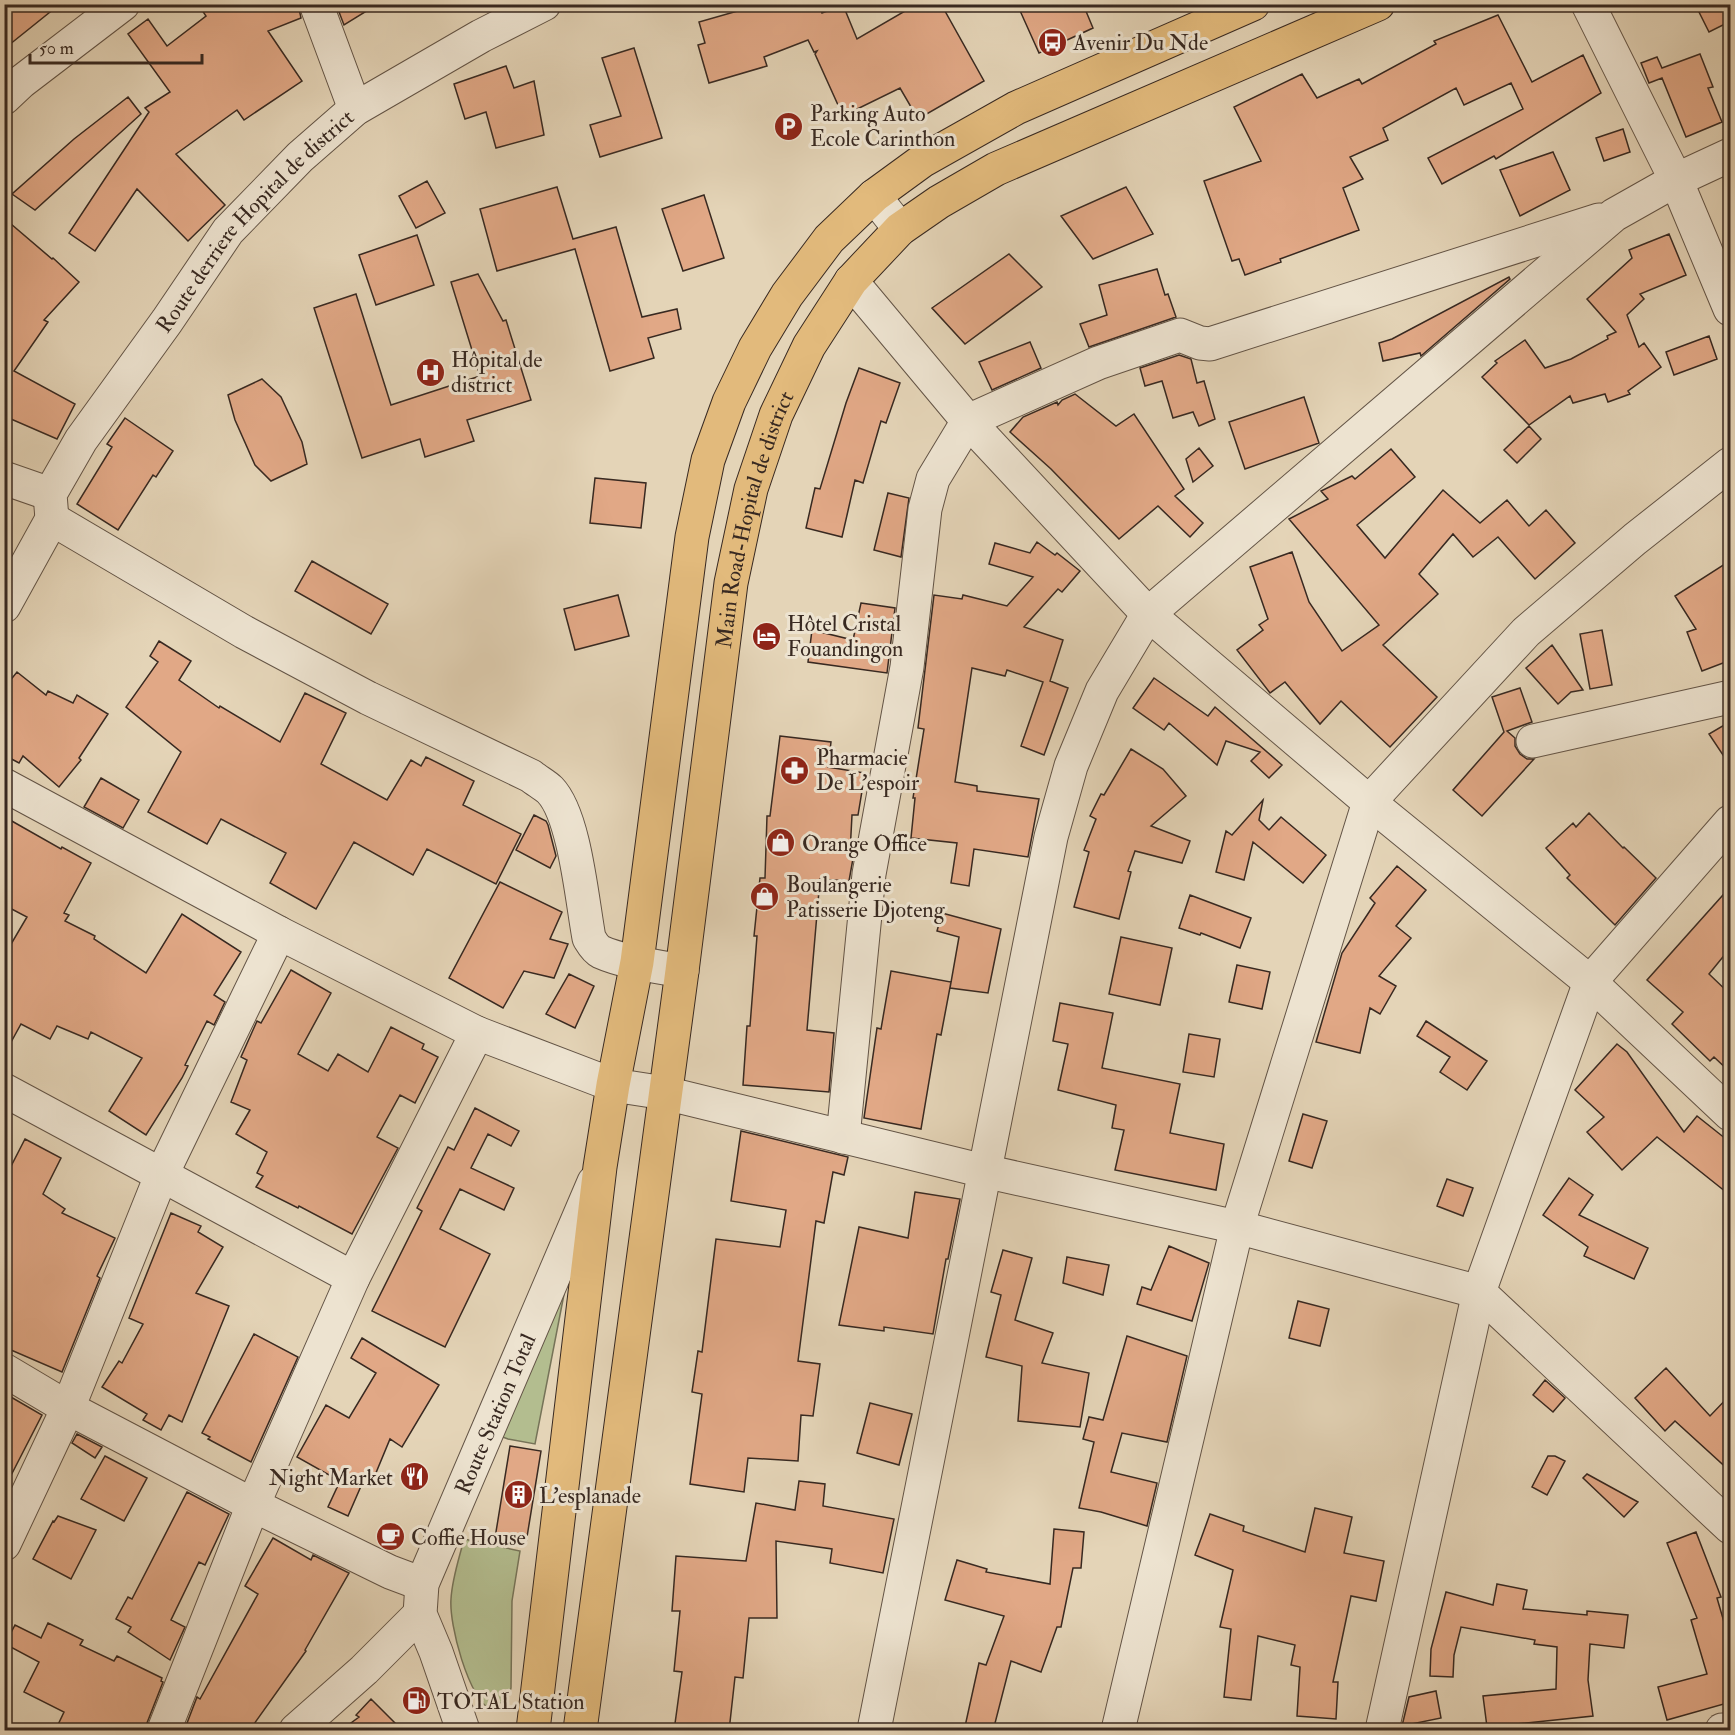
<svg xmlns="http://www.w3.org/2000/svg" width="1735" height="1735" viewBox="0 0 1735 1735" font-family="'IM FELL Double Pica',serif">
<rect width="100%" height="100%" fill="#e4d4b7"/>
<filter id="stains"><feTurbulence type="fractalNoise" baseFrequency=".00333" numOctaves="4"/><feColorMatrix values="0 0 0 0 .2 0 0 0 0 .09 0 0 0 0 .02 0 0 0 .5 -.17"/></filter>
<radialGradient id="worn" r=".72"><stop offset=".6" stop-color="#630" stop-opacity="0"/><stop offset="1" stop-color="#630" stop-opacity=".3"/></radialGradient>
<path fill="#b3bd8f" stroke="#767358" stroke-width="1.5" d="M566,1284L535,1444L508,1439L500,1436Z
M464,1539L520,1551L512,1601L511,1688L508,1697L491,1710C468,1697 449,1625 451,1599C452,1579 459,1559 464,1539Z"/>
<path fill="#e1a886" stroke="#382921" stroke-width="1.5" d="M4,4H60L4,49Z
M198,4H298L301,18L268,31L302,81L244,120L237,110L176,154L225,205L188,241L137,189L95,251L69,233L149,112L145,108L170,92L128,34L148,19L167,46L206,16Z
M336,4H378L344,25Z
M762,4H819L822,13L843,5L857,39L917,4H941L984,81L918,119L900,88L843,116L815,54L817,51L814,52L808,40L764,57L767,66L709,83L698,45L705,43L699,22Z
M1017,4H1083L1093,28L1039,53Z
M1709,4H1731V21L1709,32L1698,10Z
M1498,15L1532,82L1583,55L1601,93L1496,159L1494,156L1442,184L1428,158L1523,109L1511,83L1464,105L1456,88L1383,128L1388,140L1350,157L1363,179L1343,188L1359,230L1280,259L1281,262L1245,275L1239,259L1232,261L1204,181L1261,161L1234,107L1302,74L1317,98L1359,79L1362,84L1436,44L1434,41Z
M634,48L662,138L600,157L590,125L621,116L602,58Z
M1700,54L1713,87L1708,88L1722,122L1686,137L1662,78L1649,83L1641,63L1657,57L1662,68Z
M506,66L514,88L534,81L544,135L496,148L486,112L465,119L454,84Z
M128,97L141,114L35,210L12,194L74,139Z
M1623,129L1630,152L1604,161L1596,138Z
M1553,152L1570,190L1520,216L1500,170Z
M427,181L445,213L416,228L399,196Z
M557,187L573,239L616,227L642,317L677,309L681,329L648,338L654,358L610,371L575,249L497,271L480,209Z
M1126,187L1153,234L1093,259L1061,216Z
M704,195L724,258L683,271L662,209Z
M4,218L52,259L53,258L79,282L44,320L48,322L14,371L75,404L57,439L4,416Z
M1669,234L1686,275L1640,294L1644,299L1627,315L1639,347L1644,343L1661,367L1628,391L1630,394L1608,402L1605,394L1573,403L1570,396L1529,425L1482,377L1497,363L1495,361L1525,340L1545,368L1571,359L1608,339L1607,336L1616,332L1587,299L1632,258L1629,250Z
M417,235L434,285L376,305L359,255Z
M1009,254L1042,287L965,344L932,308Z
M1157,269L1165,295L1168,294L1176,317L1089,347L1080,324L1107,315L1099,285Z
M478,274L503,321L506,320L531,400L467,420L474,441L425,457L420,439L362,458L314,308L356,294L391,405L480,376L451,282Z
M1509,277L1510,279L1421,356L1420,353L1383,361L1379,343L1392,339Z
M1709,336L1717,359L1674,375L1666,352Z
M1030,342L1041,368L992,390L979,362Z
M1179,355L1191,359L1197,383L1204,381L1215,419L1199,426L1193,412L1173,418L1162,381L1145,386L1140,368Z
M859,368L900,383L886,423L881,421L863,483L855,480L842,537L806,528L815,488L820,489L846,403Z
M262,379L281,397L302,442L307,464L271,481L255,465L235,420L228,395Z
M1075,394L1116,426L1134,414L1184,489L1175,496L1203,523L1190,537L1158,506L1119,539L1051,469L1010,432L1023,417L1057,402L1058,405L1062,400Z
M1304,397L1319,443L1245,469L1229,422Z
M125,418L173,451L156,477L153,475L118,530L77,504L112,447L107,444Z
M1529,426L1541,439L1517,463L1504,450Z
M1199,448L1213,466L1193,482L1186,459Z
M1391,449L1415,477L1357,525L1385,558L1443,490L1480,523L1507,500L1529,526L1546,510L1575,543L1535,579L1498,537L1473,557L1453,534L1419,574L1438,594L1383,645L1437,697L1390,747L1341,701L1320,724L1285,682L1270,693L1237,650L1263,630L1259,625L1268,619L1250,567L1292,552L1309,602L1342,651L1379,625L1289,519L1328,499L1321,491L1352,476L1355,479Z
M595,478L646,483L641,528L590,523Z
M888,493L909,498L901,557L874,550Z
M1037,542L1055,555L1057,553L1080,571L1062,592L1058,589L1024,627L1063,640L1050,681L1068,688L1044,755L1021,746L1043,682L1007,670L1005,676L972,668L955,782L977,786V791L1039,799L1028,857L974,849L969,886L951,883L957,843L911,838L915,798H913L924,729L918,728L934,595L962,599L963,595L1007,606L1033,577L989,564L995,543L1030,553Z
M1731,560V660L1702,671L1687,632L1696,629L1675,596Z
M312,561L388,604L371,634L295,591Z
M618,595L629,636L575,650L564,609Z
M861,603L895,608L887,673L808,662L812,630L853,640Z
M1602,630L1612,685L1590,689L1580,634Z
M159,641L191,661L179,680L219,708L220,706L280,742L305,693L346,713L321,764L387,800L411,760L421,766L426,757L474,781L463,805L521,834L496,884L427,849L413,875L354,842L316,909L270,883L286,853L221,819L207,844L148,812L181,752L126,707L158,662L150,656Z
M1552,645L1583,690L1571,692L1558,704L1526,668Z
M17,672L46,695L48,691L73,703L77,695L108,714L79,758L81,760L59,787L23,756L19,763L4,755V688Z
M1154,678L1208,716L1215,707L1282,765L1269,778L1251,761L1260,752L1226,741L1217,765L1169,723L1164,730L1133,708Z
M1520,688L1532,722L1507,731L1515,738V746L1520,754L1527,759H1534L1482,816L1453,790L1504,732L1492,697Z
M1731,721V767L1709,734Z
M780,736L831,742L828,767L865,773L858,815H852L850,853H854L849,881L820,879L807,1030L834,1033L829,1092L743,1085L747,1026H750L757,936H754L760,878H765L767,816H770Z
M1131,749L1163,769L1186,796L1151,826L1190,841L1182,863L1135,851L1128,871L1131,872L1119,919L1074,907L1089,852L1084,850L1096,819L1090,816L1101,794L1104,795Z
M101,778L139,800L123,828L84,807Z
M1263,800L1259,820L1269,830L1281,817L1326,855L1303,883L1253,842L1244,880L1216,872L1226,831L1232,835Z
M1589,813L1623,848L1624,847L1656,878L1615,925L1567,878L1570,875L1546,848L1573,823L1576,827Z
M534,815L546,821L548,825L556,856L550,868L516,850Z
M10,820L61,849L62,847L91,863L64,913L69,915L65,921L95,936L94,939L146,973L182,914L241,952L214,995L225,1002L214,1025L207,1021L185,1065L188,1066L182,1078L146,1135L109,1111L142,1058L91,1032L88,1039L57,1026L50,1039L21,1024L4,1055V956L27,917L4,905V831Z
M1397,866L1426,890L1396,926L1411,938L1379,976L1396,986L1380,1014L1370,1008L1360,1053L1316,1042L1342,953L1375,903L1370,898Z
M500,882L562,912L550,939L568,944L554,978L524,971L503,1008L449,978Z
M1731,886V947L1709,974L1731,995V1073L1714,1057L1710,1061L1672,1024L1683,1012L1647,980Z
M1190,895L1251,918L1240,948L1201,933L1200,935L1179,928Z
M942,913L1001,929L988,993L950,988L959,937L937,931Z
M1121,937L1172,948L1160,1005L1109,994Z
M1237,965L1270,972L1262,1009L1229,1002Z
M291,970L331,993L298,1054L328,1071L338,1054L368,1072L391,1027L424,1044L422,1049L438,1057L415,1103L400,1095L377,1137L398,1148L352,1234L299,1206L298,1208L256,1187L263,1176L257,1173L267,1152L236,1134L250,1110L231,1102L247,1060L241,1057L257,1021L261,1023Z
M891,971L951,982L941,1035L937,1034L921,1129L864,1118L877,1028L881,1029Z
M569,974L594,986L575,1028L546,1014Z
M1060,1003L1113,1013L1102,1068L1180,1084L1170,1133L1224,1144L1216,1190L1115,1170L1124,1130L1112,1128L1116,1105L1058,1090L1068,1044L1053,1041Z
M1426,1021L1487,1061L1467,1090L1440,1072L1450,1057L1417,1036Z
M1189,1034L1220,1039L1214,1077L1183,1072Z
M1617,1044L1627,1052L1684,1132L1697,1116L1731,1143V1196L1657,1137L1622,1170L1587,1132L1604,1117L1575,1090Z
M475,1108L519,1131L511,1146L488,1134L471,1168L514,1188L504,1210L460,1189L440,1229L490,1254L445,1347L372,1311L422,1211L417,1208L448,1147L454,1150Z
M1303,1114L1327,1121L1312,1168L1289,1161Z
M741,1131L848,1157L844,1175L833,1172L824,1223L816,1221L798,1361L820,1364L813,1416L801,1415L798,1461L748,1458L744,1492L690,1484L702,1394L692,1392L698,1351L702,1352L716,1239L780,1247L786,1210L731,1201Z
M25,1139L61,1158L43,1194L65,1209L62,1213L115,1238L97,1276L100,1278L62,1372L4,1347V1180Z
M1569,1178L1593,1195L1579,1215L1648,1248L1634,1279L1584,1256L1588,1247L1543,1215Z
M1447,1179L1473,1188L1463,1216L1437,1206Z
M915,1192L960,1199L948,1259H946L933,1334L884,1327V1331L839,1325L859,1227L908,1238Z
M171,1213L201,1226L198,1232L223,1247L196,1293L229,1306L182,1422L169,1415L161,1430L143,1420L147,1414L102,1387L119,1361L122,1363L143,1324L129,1318Z
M1169,1246L1209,1263L1192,1321L1137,1304L1142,1287L1151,1290Z
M1003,1250L1032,1258L1015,1320L1053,1333L1042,1363L1089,1373L1080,1427L1018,1421L1022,1366L986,1357L1001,1295L991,1292Z
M1067,1257L1109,1265L1103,1295L1063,1283Z
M1298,1301L1329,1309L1320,1346L1289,1338Z
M254,1334L298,1357L251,1462L208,1439L210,1437L202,1433Z
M1127,1336L1187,1356L1167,1442L1122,1433L1111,1472L1157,1483L1147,1526L1101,1512L1079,1508L1094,1442L1083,1439L1089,1417L1103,1420Z
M362,1338L439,1385L402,1447L390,1439L373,1480L365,1477L348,1516L328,1507L340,1481L297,1457L326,1405L349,1418L376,1373L351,1358Z
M1666,1368L1710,1416L1731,1394V1472L1675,1421L1665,1431L1635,1398Z
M1545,1380L1565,1398L1553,1412L1533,1395Z
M4,1393L42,1415L4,1489Z
M870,1403L912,1414L899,1465L857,1453Z
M77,1434L102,1447L95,1458L72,1443Z
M510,1446L541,1451L526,1543L495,1538Z
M105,1456L147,1478L124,1521L81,1499Z
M1548,1456H1555L1565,1461L1547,1495L1532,1487Z
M1587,1474L1638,1502L1624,1517L1583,1478Z
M799,1481L825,1484L823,1506L894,1519L883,1573L830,1563L832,1549L776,1541L777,1618H749L743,1678L735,1677L729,1731H674L682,1672L674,1671L680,1611H672L676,1556L746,1561L756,1503L795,1510Z
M187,1492L229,1514L205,1565L199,1562L171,1620L185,1627L170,1660L128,1632L131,1627L116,1619L128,1597L132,1599Z
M1315,1508L1352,1517L1344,1553L1384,1561L1376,1601L1351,1596L1333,1682H1338L1336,1719L1297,1716L1300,1667L1291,1665L1295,1645L1258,1636L1251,1700L1224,1697L1231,1629L1220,1627L1233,1570L1195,1555L1210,1514L1244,1526L1243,1531L1305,1552Z
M58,1516L96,1530L71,1579L33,1559L53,1521L54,1522Z
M1054,1529L1084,1532L1081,1568H1073L1061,1627H1057L1041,1672L1011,1661L993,1731H964L979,1663L986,1665L1004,1616L945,1600L957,1560L987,1569L986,1572L1050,1584Z
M1696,1532L1721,1597L1717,1598L1731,1646V1702L1667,1720L1658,1687L1707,1674L1691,1620L1697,1618L1667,1543Z
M273,1538L311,1560L313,1555L349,1573L305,1650L306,1651L249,1731H184L197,1697L200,1699L258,1594L245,1586Z
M1497,1584L1527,1590L1523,1609L1587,1615V1611L1628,1615L1624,1648L1590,1644L1588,1680L1593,1716L1487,1727L1483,1696L1556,1689L1557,1647L1534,1644L1535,1640L1461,1627L1454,1655L1453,1677L1430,1676L1431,1649L1446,1592L1493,1605Z
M48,1623L83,1640L80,1645L114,1661L117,1656L162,1678L161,1681L163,1682L147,1723L146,1731H55L64,1712L24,1692L39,1662L5,1644L15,1625L41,1638Z
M1436,1691L1441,1718L1402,1726L1409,1697Z
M371,1699L403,1731H340L359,1717L356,1715Z"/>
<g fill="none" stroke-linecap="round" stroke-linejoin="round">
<defs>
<g id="minor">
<path d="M316,4L355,109"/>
<path d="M1588,4L1676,180L1730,309"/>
<path d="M4,98L21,82L123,4"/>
<path d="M874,196L900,229"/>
<path d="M851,281L968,421L1148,614L1369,802L1590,982L1730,1114"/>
<path d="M4,478L50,494"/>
<path d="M52,519L244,632L368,698L531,776C537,781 545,785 550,790C575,816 582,901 589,938C592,943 595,949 601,952C623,962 659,967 682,971"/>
<path id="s1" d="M52,519L50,494L81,440L167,321L228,231L300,157L355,109L481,36L544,4"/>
<path d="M4,606L52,519"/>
<path d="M1533,741L1730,697"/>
<path d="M4,785L279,933L477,1033L613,1085L665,1093L984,1171L1237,1227L1479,1292L1730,1527"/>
<path d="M4,1090L353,1278"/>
<path d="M843,1137L869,874L907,667L925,509L933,479L968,421L1098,363L1180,335L1200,343L1210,344L1599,220"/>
<path d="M4,1370L68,1408L253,1505L390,1572L422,1584"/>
<path d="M4,1544L68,1408L161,1176L279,933"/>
<path d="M164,1730L253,1505L353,1278L477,1033"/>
<path d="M296,1730L364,1670L420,1614"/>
<path id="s2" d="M463,1730L436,1652L420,1614L422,1584L594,1182"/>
<path d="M874,1730L1051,837L1071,766L1102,691L1148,614L1614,215L1676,180L1730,155"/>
<path d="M1118,1730L1237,1227L1369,802L1526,632L1635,539L1730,464"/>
<path d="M1382,1730L1479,1292L1590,982L1730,822"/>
<path d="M1722,1730H1730"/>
</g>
<g id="major">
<path d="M533,1730L600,1167L613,1085L637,962L692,537L708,460L729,402L755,348L787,295L829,239L874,196L922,161L1016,108L1253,4"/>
<path id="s3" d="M580,1730L682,971L731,583L751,489L776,415L809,346L851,281L900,229L939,202L996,169L1378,4"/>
</g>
</defs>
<use href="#minor" stroke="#635446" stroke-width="35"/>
<use href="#major" stroke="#382921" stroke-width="35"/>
<use href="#minor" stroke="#ede3d0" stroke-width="33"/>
<use href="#major" stroke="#e2ba7c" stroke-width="33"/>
</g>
<defs>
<symbol id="bus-disc" viewBox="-11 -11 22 22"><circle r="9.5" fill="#8f2418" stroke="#ede3d0"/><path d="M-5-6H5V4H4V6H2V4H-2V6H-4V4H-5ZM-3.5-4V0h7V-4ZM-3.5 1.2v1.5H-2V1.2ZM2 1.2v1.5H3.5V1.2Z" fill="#fff"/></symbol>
<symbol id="parking-disc" viewBox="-11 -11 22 22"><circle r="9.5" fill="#8f2418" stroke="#ede3d0"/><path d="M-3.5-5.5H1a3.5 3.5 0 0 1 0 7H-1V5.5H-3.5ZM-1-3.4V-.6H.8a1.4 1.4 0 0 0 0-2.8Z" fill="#fff"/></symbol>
<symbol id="hospital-disc" viewBox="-11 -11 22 22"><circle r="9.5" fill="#8f2418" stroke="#ede3d0"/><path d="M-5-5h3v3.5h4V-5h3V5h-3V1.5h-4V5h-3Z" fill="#fff"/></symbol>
<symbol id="hotel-disc" viewBox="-11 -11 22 22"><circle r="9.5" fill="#8f2418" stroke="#ede3d0"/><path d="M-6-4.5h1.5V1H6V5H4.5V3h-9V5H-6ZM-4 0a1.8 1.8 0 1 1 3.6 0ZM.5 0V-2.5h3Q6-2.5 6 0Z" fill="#fff"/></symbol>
<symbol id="pharmacy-disc" viewBox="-11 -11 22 22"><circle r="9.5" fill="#8f2418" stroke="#ede3d0"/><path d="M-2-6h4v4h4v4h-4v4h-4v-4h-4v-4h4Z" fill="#fff"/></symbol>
<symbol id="shop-disc" viewBox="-11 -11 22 22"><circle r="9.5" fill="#8f2418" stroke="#ede3d0"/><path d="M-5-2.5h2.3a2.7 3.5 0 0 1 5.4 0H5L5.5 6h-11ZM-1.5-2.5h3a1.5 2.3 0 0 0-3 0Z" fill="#fff"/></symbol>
<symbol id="restaurant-disc" viewBox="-11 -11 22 22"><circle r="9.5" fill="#8f2418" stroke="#ede3d0"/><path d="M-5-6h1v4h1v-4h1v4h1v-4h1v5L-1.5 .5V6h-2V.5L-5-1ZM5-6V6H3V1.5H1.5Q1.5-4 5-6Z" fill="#fff"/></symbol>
<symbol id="building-disc" viewBox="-11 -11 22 22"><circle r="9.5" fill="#8f2418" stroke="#ede3d0"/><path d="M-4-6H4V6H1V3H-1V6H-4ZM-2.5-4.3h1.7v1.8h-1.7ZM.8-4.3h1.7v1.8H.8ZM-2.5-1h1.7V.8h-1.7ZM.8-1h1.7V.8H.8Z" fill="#fff"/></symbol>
<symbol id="cafe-disc" viewBox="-11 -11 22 22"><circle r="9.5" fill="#8f2418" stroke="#ede3d0"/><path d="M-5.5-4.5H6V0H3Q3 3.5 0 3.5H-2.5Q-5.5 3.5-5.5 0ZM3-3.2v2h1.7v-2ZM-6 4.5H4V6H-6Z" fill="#fff"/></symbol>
<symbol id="fuel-disc" viewBox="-11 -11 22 22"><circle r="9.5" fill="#8f2418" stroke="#ede3d0"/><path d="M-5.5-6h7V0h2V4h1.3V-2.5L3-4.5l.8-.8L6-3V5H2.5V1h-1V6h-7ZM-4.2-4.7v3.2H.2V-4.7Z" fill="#fff"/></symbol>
</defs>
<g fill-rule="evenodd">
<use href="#bus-disc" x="1036" y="26" width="33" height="33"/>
<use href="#parking-disc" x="772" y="110" width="33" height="33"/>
<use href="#hospital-disc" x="414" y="356" width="33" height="33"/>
<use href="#hotel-disc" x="750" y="620" width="33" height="33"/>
<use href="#pharmacy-disc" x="778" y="754" width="33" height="33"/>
<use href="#shop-disc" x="764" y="826" width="33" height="33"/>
<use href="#shop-disc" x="748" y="880" width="33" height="33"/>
<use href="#restaurant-disc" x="398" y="1460" width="33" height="33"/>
<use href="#building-disc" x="502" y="1478" width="33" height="33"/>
<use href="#cafe-disc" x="374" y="1520" width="33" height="33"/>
<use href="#fuel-disc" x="400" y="1684" width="33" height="33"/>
</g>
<g text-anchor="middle" stroke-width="6" stroke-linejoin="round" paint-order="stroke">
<g font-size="22" fill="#382921" stroke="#ede3d0" text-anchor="start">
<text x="1073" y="50">Avenir Du Nde</text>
<text x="810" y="121">Parking Auto<tspan x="810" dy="25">Ecole Carinthon</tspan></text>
<text x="451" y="367">Hôpital de<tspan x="451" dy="25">district</tspan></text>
<text x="787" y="631">Hôtel Cristal<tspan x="787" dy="25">Fouandingon</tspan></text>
<text x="816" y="765">Pharmacie<tspan x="816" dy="25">De L'espoir</tspan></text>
<text x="802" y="851">Orange Office</text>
<text x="786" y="892">Boulangerie<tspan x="786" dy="25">Patisserie Djoteng</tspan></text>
<text x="393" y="1485" text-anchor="end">Night Market</text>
<text x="539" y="1503">L'esplanade</text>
<text x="411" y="1545">Coffie House</text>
<text x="437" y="1709">TOTAL Station</text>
</g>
<g font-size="22" fill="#382921" stroke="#ede3d0">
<text dy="8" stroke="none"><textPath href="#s1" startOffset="368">Route derriere Hopital de district</textPath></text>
<text dy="8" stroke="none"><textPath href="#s3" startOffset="1224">Main Road-Hopital de district</textPath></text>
<text dy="8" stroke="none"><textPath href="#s2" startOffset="339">Route Station Total</textPath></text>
</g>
</g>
<rect width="1735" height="1735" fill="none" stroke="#e4d4b7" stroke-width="24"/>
<rect x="6" y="6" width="1723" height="1723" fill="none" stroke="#382921" stroke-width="3"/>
<rect x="12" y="12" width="1711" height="1711" fill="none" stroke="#382921" stroke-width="1.5"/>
<path d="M30 54v9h172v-9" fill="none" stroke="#382921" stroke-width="3"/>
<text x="39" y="54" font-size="18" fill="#382921" stroke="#ede3d0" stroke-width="4.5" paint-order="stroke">50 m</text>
<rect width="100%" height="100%" filter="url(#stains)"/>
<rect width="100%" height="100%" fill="url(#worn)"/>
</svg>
